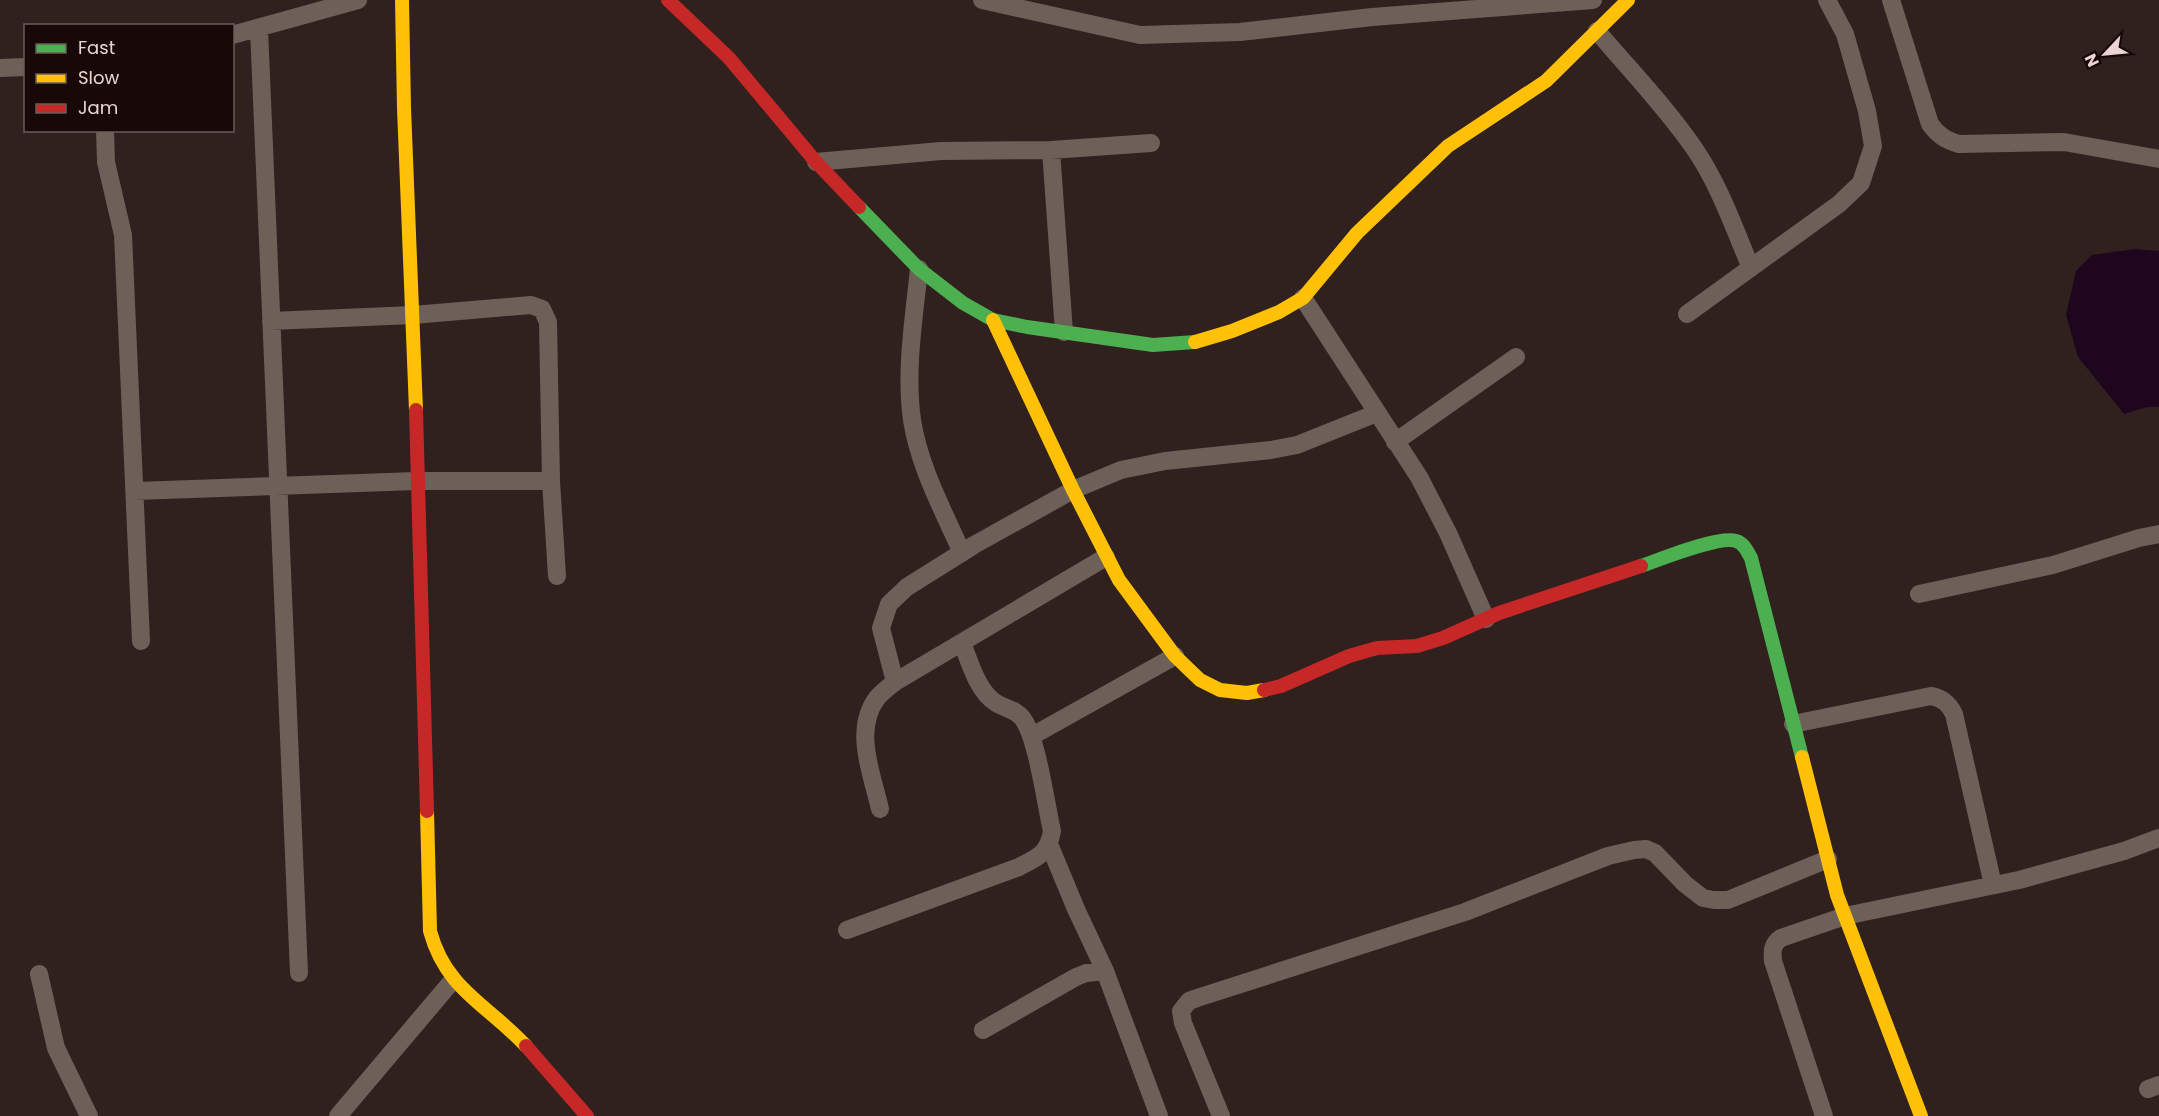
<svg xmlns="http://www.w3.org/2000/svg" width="2159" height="1116" viewBox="0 0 2159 1116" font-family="Poppins,sans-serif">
<rect width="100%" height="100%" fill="#30201e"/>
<path fill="#1e071e" d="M2135,249L2159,251V407H2147L2124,414L2078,357L2066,315L2076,271L2092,255Z"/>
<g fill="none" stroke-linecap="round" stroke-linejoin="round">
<path stroke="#6c6058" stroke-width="18" d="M982,0L1140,35L1240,32L1372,17L1593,0
M1891,0L1930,124C1938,135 1945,140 1959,144L2064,142L2159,159
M259,29L299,973
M1597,31C1629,69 1665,106 1694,148C1719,184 1734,228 1751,268
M232,35L358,0
M0,68L26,67
M105,130L106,162L123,235L141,641
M1051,150L1064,332
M816,162L941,151L1051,150L1151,143
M919,269C914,319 905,370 912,420C919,466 943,510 962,553
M1303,298L1419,477L1448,533L1486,619
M1687,314L1839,204L1861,183L1873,146L1867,111L1845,34L1827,0
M271,321L413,315L531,305L542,309L548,322L551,481L557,576
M1395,442L1516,357
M135,491L416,481H551
M1919,594L2053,565L2139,538L2159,534
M895,682L881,628L889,604L907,587L974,545L1073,490L1121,470L1165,461L1271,450L1297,445L1377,413
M1793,724L1931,696C1943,698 1949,704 1954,714L1993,885
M1032,736L1175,656
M880,809C872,774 853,730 877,698C882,692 889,687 895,682L1106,557
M1049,844L1076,909L1105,971L1159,1116
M847,930L1019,867C1038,857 1048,854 1052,831C1046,805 1037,738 1023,719C1016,709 1006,709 996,703C977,691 970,662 962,643
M39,974L56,1048L89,1116
M983,1030L1076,977L1086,973L1105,971
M2148,1089L2159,1085
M338,1116L453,980
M1221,1116L1183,1023L1181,1011L1189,1001L1197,998L1465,912L1608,856L1634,850L1646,849L1655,853L1685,884L1703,898L1714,900H1728L1828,859
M1824,1116L1773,961C1772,951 1772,944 1781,938L1845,916L2019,880L2124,851L2159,838"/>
<path stroke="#4caf50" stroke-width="14" d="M859,207L919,269L963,303L993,320L1027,327L1153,345L1195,342
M1641,566C1659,560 1719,535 1736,541C1744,543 1747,551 1751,558L1802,757"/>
<path stroke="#ffc107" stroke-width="14" d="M402,0L404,108L416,410
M993,320L1073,490L1119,580L1175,656L1200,680L1220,690L1247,693L1264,690
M1195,342L1232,331L1279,312L1303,298L1357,233L1448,146L1546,81L1628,0
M1802,757L1837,895L1921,1116
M427,811L430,931C446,990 487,1004 526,1046"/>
<path stroke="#c62828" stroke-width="14" d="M668,0L729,58L816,162L859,207
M416,410L427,811
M1264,690L1281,686L1349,656L1377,648L1417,646L1443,638L1499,613L1641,566
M526,1046L587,1116"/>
</g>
<rect x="24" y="24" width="210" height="108" fill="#160907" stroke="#6b5b58" stroke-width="1.5"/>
<rect x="36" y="44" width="30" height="9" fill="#4caf50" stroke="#6b5b58" stroke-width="1.5"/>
<text x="78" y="54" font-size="18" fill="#ebd5d2">Fast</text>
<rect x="36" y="74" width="30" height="9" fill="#ffc107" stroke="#6b5b58" stroke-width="1.5"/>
<text x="78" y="84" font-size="18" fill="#ebd5d2">Slow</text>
<rect x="36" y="104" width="30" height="9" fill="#c62828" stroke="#6b5b58" stroke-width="1.5"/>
<text x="78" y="114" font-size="18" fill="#ebd5d2">Jam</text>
<g transform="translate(2105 54) rotate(244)" stroke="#160907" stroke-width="4.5" paint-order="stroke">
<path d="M0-4.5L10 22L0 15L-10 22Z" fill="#ebd5d2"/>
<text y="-9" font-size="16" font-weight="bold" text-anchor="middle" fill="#ebd5d2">N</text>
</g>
</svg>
